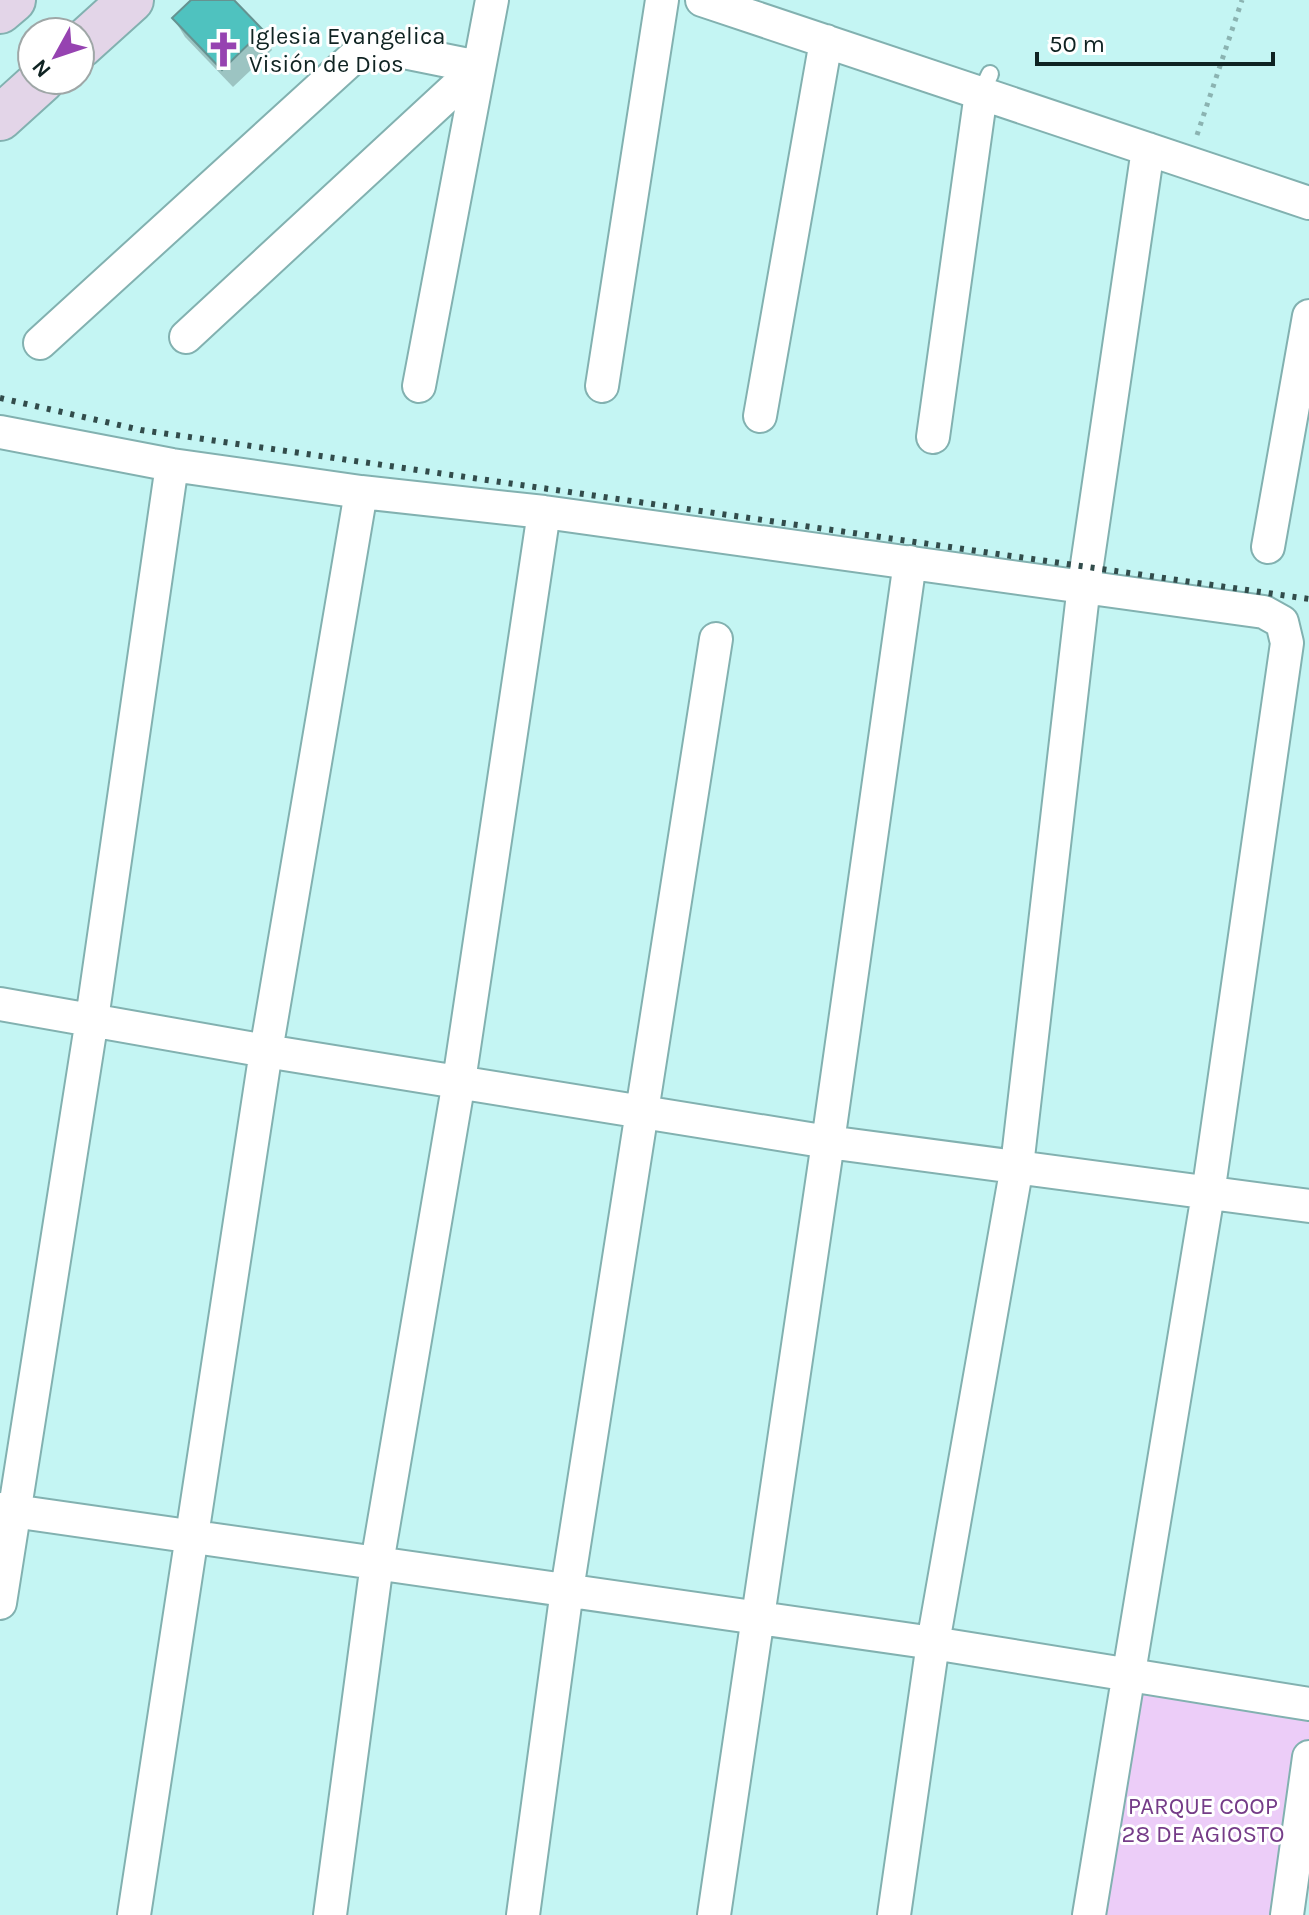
<svg xmlns="http://www.w3.org/2000/svg" width="1309" height="1915" viewBox="0 0 1309 1915" font-family="Karla,sans-serif">
<rect width="100%" height="100%" fill="#c4f5f3"/>
<path fill="#eccdf8" d="M1131,1678L1309,1708V1746L1284,1915H1091Z"/>
<path fill="#0003" d="M194,0H231L262,32L272,50L233,87L185,37L174,19Z"/>
<path fill="#4fc2bf" stroke="#659391" stroke-width="2" d="M191,0H234L263,30L222,70L172,18Z"/>
<g fill="none" stroke-linecap="round" stroke-linejoin="round">
<defs>
<path id="lane" d="M981,93L990,74"/>
<path id="street" d="M702,0L1309,203
M186,337L478,67
M40,343L356,55L389,49L478,67
M419,386L492,0
M602,386L662,0
M760,416L826,41
M0,432L172,465L361,492L544,512L1264,612L1282,622L1287,643L1208,1194L1089,1915
M933,437L981,93
M1268,547L1309,316
M0,1004L266,1051L828,1142L1309,1206
M0,1509L933,1643L1309,1704
M0,1603L92,1019L172,465
M134,1915L266,1051L361,492
M330,1915L377,1563L459,1081L544,512
M523,1915L567,1590L716,639
M714,1915L828,1142L910,562
M894,1915L933,1643L1017,1166L1084,585L1148,149
M1287,1915L1309,1757"/>
<path id="secondary" d="M0,11L13,0
M80,46L131,0
M0,118L42,80"/>
</defs>
<use href="#lane" stroke="#82b1b0" stroke-width="20"/>
<use href="#street" stroke="#82b1b0" stroke-width="36"/>
<use href="#secondary" stroke="#82b1b0" stroke-width="48"/>
<path stroke="#8bb3b1" stroke-width="5" stroke-dasharray="4 6" stroke-linecap="butt" d="M1197,135L1242,0"/>
<use href="#lane" stroke="#fff" stroke-width="16"/>
<use href="#street" stroke="#fff" stroke-width="32"/>
<use href="#secondary" stroke="#e3d5e8" stroke-width="44"/>
<path stroke="#324c4b" stroke-width="6" stroke-dasharray="4 8" stroke-linecap="butt" d="M0,398L141,430L1309,599"/>
</g>
<defs>
<symbol id="church-bare" viewBox="-9 -9 18 18"><path d="M-1.2-6h2.4v3.5h3.3v2.4h-3.3V6h-2.4V-.1h-3.3v-2.4h3.3Z" fill="#9643b1" stroke="#fff" stroke-width="2.5" paint-order="stroke"/></symbol>
</defs>
<g fill-rule="evenodd">
<use href="#church-bare" x="198" y="24" width="51" height="51"/>
</g>
<g text-anchor="middle" stroke-width="6" stroke-linejoin="round" paint-order="stroke">
<g font-size="24" fill="#0f2322" stroke="#fff" text-anchor="start">
<text x="249" y="44">Iglesia Evangelica<tspan x="249" dy="28">Visión de Dios</tspan></text>
</g>
<g font-size="24" fill="#753c88" stroke="#fff">
<text x="1203" y="1814">PARQUE COOP<tspan x="1203" dy="28">28 DE AGIOSTO</tspan></text>
</g>
</g>
<g transform="translate(56 56) rotate(230)"><circle r="38" fill="#ffffff" stroke="#9fa7a7" stroke-width="2"/>
<path d="M0-6L14 30L0 20L-14 30Z" fill="#9643b1"/>
<text y="-12" font-size="22" font-weight="bold" text-anchor="middle" fill="#0f2322">N</text>
</g>
<path d="M1037 52v12h236v-12" fill="none" stroke="#0f2322" stroke-width="4"/>
<text x="1049" y="52" font-size="24" fill="#0f2322" stroke="#ffffff" stroke-width="6" paint-order="stroke">50 m</text>
</svg>
